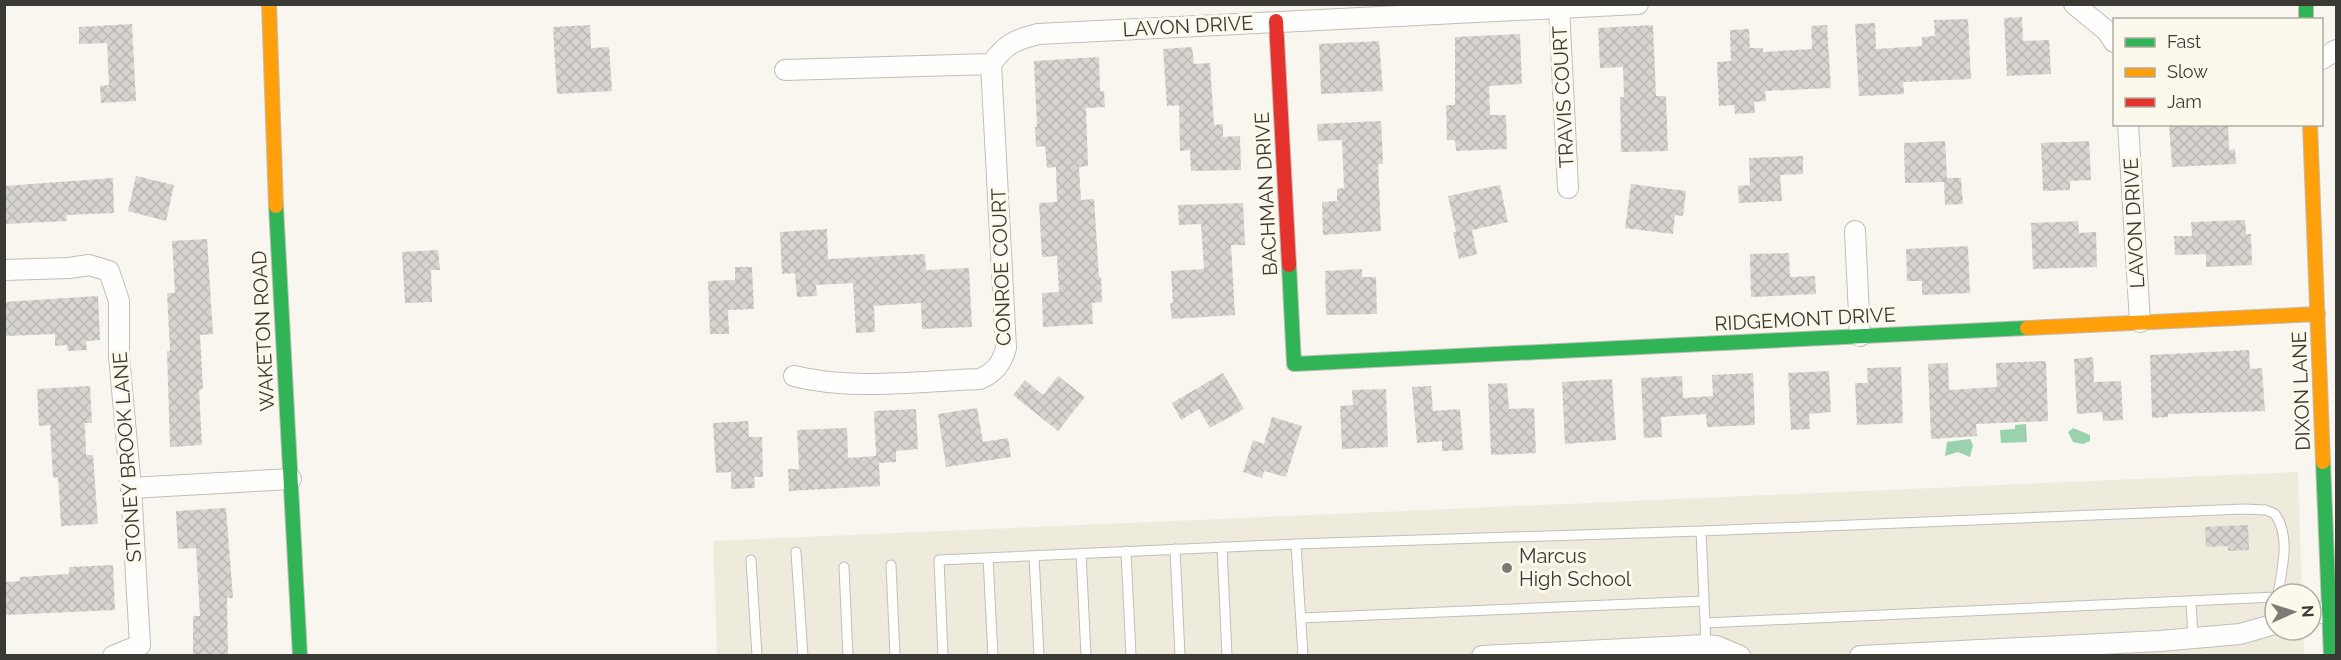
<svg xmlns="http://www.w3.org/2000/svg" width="2341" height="660" viewBox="0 0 2341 660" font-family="Raleway,sans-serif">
<defs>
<pattern id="building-cross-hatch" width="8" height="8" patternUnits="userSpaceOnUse" patternTransform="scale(1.5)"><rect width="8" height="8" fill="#d8d5d0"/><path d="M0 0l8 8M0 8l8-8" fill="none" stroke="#bab8b3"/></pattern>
</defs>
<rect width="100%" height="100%" fill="#f8f6ef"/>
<path fill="#efebdc" d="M2298,472L2302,594H2275V630H2303L2304,655H717L713,541Z"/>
<path fill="#9ad2af" d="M2026,424L2027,442L2001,443L2000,430L2015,429V425Z
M2073,428L2090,435V441L2083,444L2073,442L2068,432Z
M1970,439L1973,445L1970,457L1958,452L1945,456L1947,442Z"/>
<path fill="url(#building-cross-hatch)" d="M2022,17L2023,41L2049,40L2051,74L2007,76L2004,18Z
M1968,19L1971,79L1903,82L1904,94L1859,96L1855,24L1875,23L1876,49L1922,46V37L1935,36L1934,20Z
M132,24L136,101L101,103L100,86L109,85L107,43L79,44V27Z
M590,25L591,48L609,47L612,91L557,94L553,27Z
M1653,25L1656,96H1666L1668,151L1621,152L1620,97H1624L1623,67L1600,68L1598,28Z
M1827,25L1831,88L1765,91L1766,101L1754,102L1755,113L1735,114L1734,105L1719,106L1717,62L1731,61L1730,30L1749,29L1750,48H1763V52L1812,49L1811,26Z
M1520,34L1522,84L1489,86L1490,115H1506L1507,149L1456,151L1455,140H1447L1446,105H1455V37Z
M1379,41L1383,91L1321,94L1319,44Z
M1192,47L1194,64L1210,63L1214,125L1223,124V137L1240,136L1241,170L1191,171L1190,150L1180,151L1179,105L1167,106L1163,49Z
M1099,57L1100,91H1104L1105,107L1086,108L1088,166L1079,167L1081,200L1094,199L1099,277H1101L1102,302L1092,303L1093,324L1043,327L1042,293L1059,292L1057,256L1042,257L1039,203L1057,202L1056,167L1047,168L1045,146L1036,147L1035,127H1037L1034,61Z
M1381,121L1383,164H1378L1381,231L1323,235L1322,202L1337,201V189L1344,188L1342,140L1318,141L1317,124Z
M2169,124H2228L2229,150L2235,149L2236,164L2172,167Z
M1945,141L1947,178H1961L1963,204L1945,205L1944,182L1905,183L1904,143Z
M2089,141L2091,180L2070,181V190L2043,191L2041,143Z
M1803,156V174L1780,175L1782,201L1739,203L1738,186L1750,185L1749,158Z
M136,176L174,185L166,221L128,211Z
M113,178L114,213L66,215L67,221L4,224V186Z
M1631,184L1686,191L1683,216L1675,215L1673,234L1625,228Z
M1500,185L1508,222L1472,230L1477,254L1459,259L1453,232H1456L1448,196Z
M1243,203L1245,245H1231L1235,315L1172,319L1170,303H1173L1171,271L1204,269L1201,224L1179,225L1178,205Z
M2245,220L2246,234H2251L2252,265L2206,267V254L2175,255L2174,236H2192L2191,222Z
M2078,221L2079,233L2096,232L2097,267L2033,269L2031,223Z
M827,229L828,259L925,254L926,270L969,268L972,327L922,329L921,303L874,306L875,332L856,333L853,283L816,285L817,296L797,297L795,273L782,274L780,232Z
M207,239L213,334L200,335L203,389L199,390L202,445L170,447L167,351H170L167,293H175L172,241Z
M1968,246L1970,293L1922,295V281H1907L1906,249Z
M438,250L440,270H431L432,302L405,303L402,252Z
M1789,253L1790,277L1815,276L1816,294L1751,297L1750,254Z
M735,267H752L754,309L728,310L729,334H710L708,281L735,280Z
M1362,269V277H1376L1377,314L1326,315L1325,271Z
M98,296L100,340L86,341L87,350L68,351L67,345L55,346V334L6,336L4,302Z
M2249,350L2250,369L2262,368L2265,411L2168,414V417L2152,418L2150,355Z
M2093,357L2094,382L2121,381L2123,420L2103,421L2102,412L2077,414L2074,359Z
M2046,361L2048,421L1976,424L1977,436L1931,439L1928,364L1948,363L1949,390L1997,387L1996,363Z
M1901,367L1903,423L1857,425L1855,383H1868L1867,368Z
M1829,371L1831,412L1809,414L1810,429L1791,430L1788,373Z
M1223,373L1244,409L1210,428L1199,409L1181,420L1172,403Z
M1753,373L1755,425L1707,427L1706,414L1661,417L1662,437L1644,438L1641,378L1682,376L1683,398L1713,396L1712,375Z
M1058,376L1085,397L1058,431L1013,395L1025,380L1043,395Z
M1612,379L1616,440L1565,444L1562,382Z
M1507,383L1509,409L1534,408L1536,453L1491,455L1488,384Z
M90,386L92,423H85L86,455H93L98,524L61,526L58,477L53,478L50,425L39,426L37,389Z
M1431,386L1433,411L1460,409L1463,450L1442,451V441L1417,443L1412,387Z
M1386,389L1388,447L1342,449L1340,406L1353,405L1352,390Z
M977,408L983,442L1008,438L1011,457L946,467L938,414Z
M916,409L918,449L896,451V462L879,463L880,486L789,491L788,469H799L797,430L847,428L848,458L876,456L874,411Z
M1272,417L1302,426L1286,477L1264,471L1262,478L1243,472L1253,440L1264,444Z
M748,421L749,437H762L763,477H754L755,488L731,489V472L716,473L713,423Z
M226,508L233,598H227L228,656H193V616H200L196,548L178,549L176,511Z
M2248,525L2249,550L2228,551V546L2206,547L2205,527Z
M113,565L115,610L4,615V582L20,581V577L69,574V567Z"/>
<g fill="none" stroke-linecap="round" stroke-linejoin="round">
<defs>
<path id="lane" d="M1296,544L1701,531
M1222,547L1227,656
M1175,549L1180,656
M1126,551L1131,656
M796,552L803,656
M1081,553L1086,656
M1034,556L1039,656
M988,558L993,656
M751,560L757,656
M891,565L895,656
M844,567L848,656
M2191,601L2193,638
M1301,618L1704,601
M1705,623L2275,597
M1706,645L1701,531L2244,509L2266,510L2275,514C2291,537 2282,568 2278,594
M943,656L939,560L1296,544L1303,656"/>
<path id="street" d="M2074,4L2107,31L2114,42
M1559,7L1568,188
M2322,59L2336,50
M785,70L991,64C1006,44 1014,40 1038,34L1638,4
M2128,124L2140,322
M1855,231L1860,336
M4,270L69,268L89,265L109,271L119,301V356L131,488L140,645L113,656
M794,376C854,391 919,381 980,379C995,373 1002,363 1006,348L991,64
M131,488L291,479
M2311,615L2329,611L2336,606
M1482,656L1706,645L1716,646L1740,656
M1860,656L2160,641L2240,634L2275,624"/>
<path id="fast" d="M2306,4V20
M276,206L300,656
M1289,265L1294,364L2027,328
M2323,462L2331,656"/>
<path id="slow" d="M269,4L276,206
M2310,124L2323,462
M2027,328L2318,314"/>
<path id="jam" d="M1276,21L1289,265"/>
</defs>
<use href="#lane" stroke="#c0beb9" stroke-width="11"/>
<use href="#street" stroke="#c0beb9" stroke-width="22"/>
<use href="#fast" stroke="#c0beb9" stroke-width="16"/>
<use href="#slow" stroke="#c0beb9" stroke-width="16"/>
<use href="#jam" stroke="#c0beb9" stroke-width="16"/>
<use href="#lane" stroke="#fefefd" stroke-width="9"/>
<use href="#street" stroke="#fefefd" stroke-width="20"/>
<use href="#fast" stroke="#30b455" stroke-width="14"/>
<use href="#slow" stroke="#ff9f0a" stroke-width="14"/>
<use href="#jam" stroke="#e5322d" stroke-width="14"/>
</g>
<circle fill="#7d7b75" stroke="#fcf8eb" stroke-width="2" cx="1507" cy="568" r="6"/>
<g text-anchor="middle" stroke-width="6" stroke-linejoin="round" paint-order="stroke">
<g font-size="20" fill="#3b3934" stroke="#fcf8eb">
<text transform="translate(1188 26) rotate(-3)" y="7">LAVON DRIVE</text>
<text transform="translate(1563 97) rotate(-93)" y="7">TRAVIS COURT</text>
<text transform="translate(1266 194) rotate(-93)" y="7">BACHMAN DRIVE</text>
<text transform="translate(2134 223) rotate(-93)" y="7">LAVON DRIVE</text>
<text transform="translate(1001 267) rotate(-92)" y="7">CONROE COURT</text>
<text transform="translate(1805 319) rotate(-3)" y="7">RIDGEMONT DRIVE</text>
<text transform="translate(263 331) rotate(-93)" y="7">WAKETON ROAD</text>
<text transform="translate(2301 391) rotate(-92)" y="7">DIXON LANE</text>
<text transform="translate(127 457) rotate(-94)" y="7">STONEY BROOK LANE</text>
</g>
<g font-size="20" fill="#3b3934" stroke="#fcf8eb" text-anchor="start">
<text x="1519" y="563">Marcus<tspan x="1519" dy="23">High School</tspan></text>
</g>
</g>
<rect width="2341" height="660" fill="none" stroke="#3b3934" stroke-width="12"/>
<rect x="2113" y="18" width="210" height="108" fill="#fcf8eb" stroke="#afaca2" stroke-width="1.5"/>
<rect x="2125" y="38" width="30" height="9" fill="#30b455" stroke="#afaca2" stroke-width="1.5"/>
<text x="2167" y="48" font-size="18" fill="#3b3934">Fast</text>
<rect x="2125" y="68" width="30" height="9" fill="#ff9f0a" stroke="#afaca2" stroke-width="1.5"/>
<text x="2167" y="78" font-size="18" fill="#3b3934">Slow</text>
<rect x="2125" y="98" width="30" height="9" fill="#e5322d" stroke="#afaca2" stroke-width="1.5"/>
<text x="2167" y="108" font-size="18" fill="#3b3934">Jam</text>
<g transform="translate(2293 612) rotate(87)"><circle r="28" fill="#fcf8eb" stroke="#afaca2" stroke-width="1.5"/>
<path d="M0-4.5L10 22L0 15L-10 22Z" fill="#7d7b75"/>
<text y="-9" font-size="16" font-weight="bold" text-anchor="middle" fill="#3b3934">N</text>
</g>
</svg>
